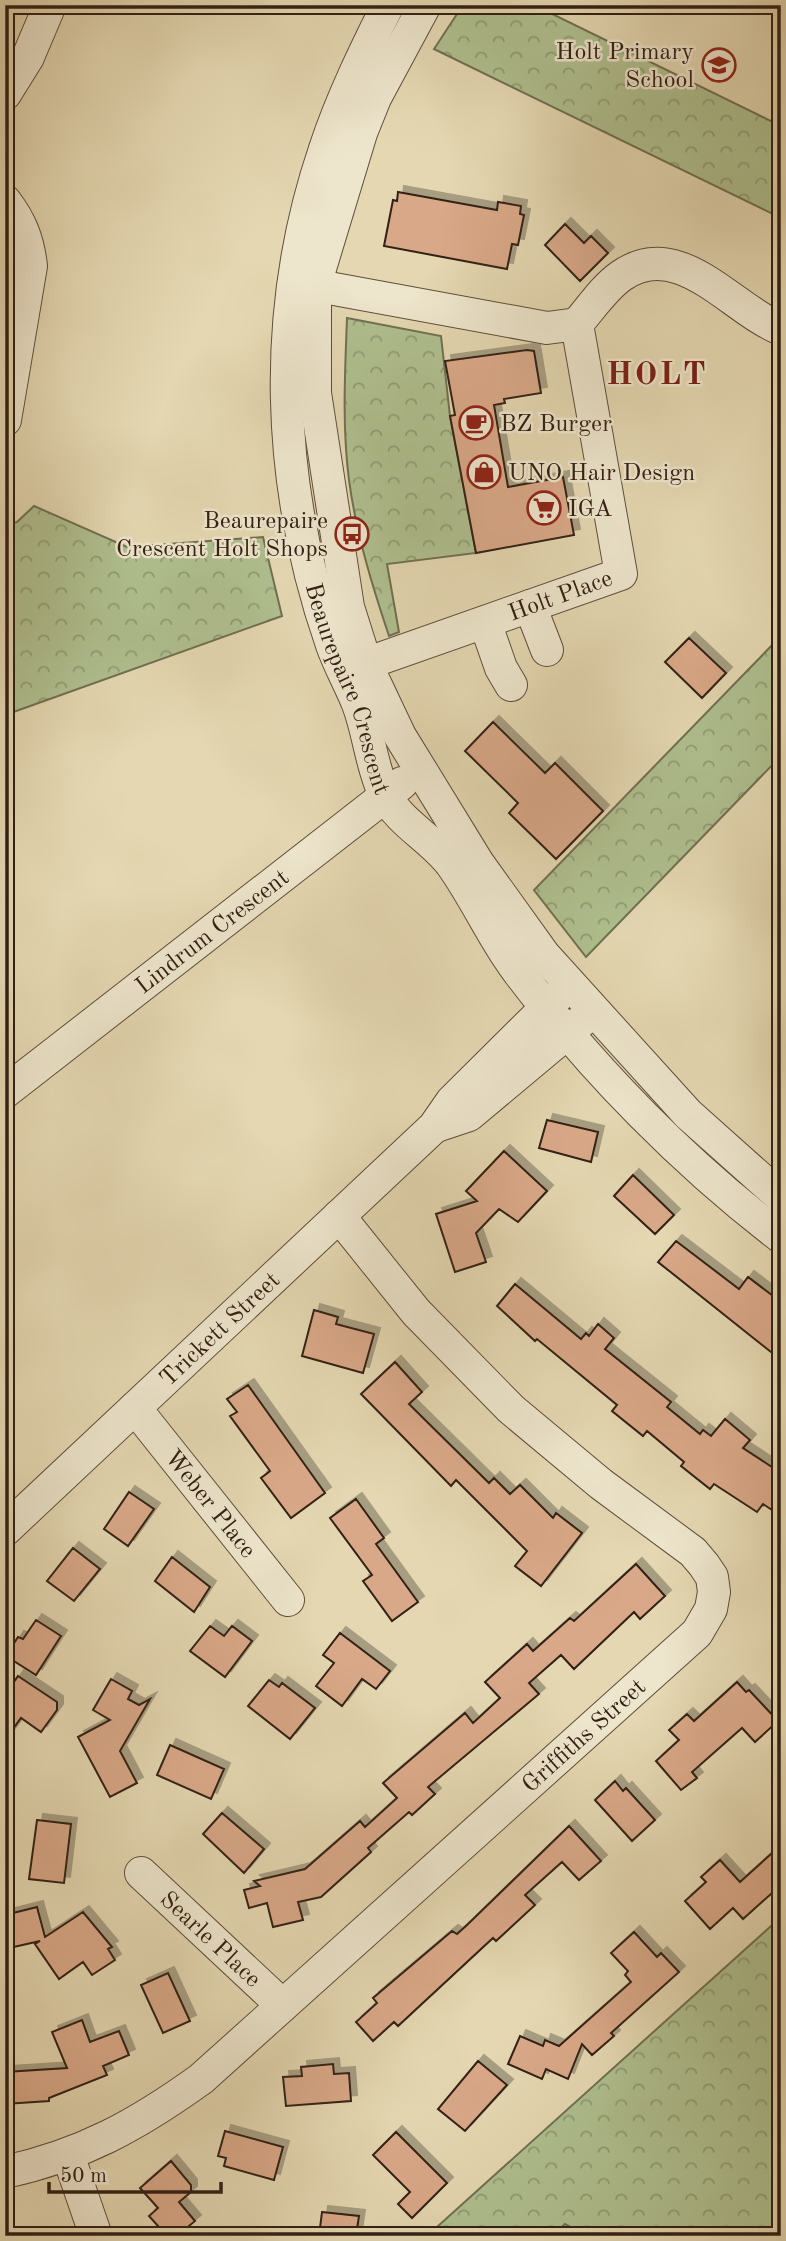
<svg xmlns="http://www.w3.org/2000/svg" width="786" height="2241" viewBox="0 0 786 2241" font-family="'Old Standard TT',serif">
<defs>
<pattern id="park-crowns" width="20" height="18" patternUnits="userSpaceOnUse" patternTransform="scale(1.75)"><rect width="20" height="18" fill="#afbf8f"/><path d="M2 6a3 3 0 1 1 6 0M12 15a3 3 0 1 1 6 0" fill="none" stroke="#8f9b74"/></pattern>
<filter id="shadow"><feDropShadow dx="6" dy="-6" stdDeviation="0" flood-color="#0004"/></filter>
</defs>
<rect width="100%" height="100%" fill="#e4d7b1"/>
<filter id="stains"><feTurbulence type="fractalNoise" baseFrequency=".00286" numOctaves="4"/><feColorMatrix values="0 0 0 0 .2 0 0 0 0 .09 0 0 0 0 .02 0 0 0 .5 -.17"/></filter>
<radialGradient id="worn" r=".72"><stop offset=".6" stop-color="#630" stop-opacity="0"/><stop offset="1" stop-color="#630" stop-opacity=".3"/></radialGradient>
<path fill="url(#park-crowns)" stroke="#707052" stroke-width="2" d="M463,5H534L781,126V218L434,49Z
M347,318L441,336L450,416L476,553L387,564L399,632L389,636C372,585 356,533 349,480C342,426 345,372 347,318Z
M34,506L127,547L263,537L282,616L5,715V525L17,522Z
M781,636V756L586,957L534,890Z
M781,1917V2236H587L565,2224L552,2236H427Z"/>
<path fill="#d9a888" stroke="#322014" stroke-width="2" filter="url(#shadow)" d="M398,192L497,210L498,202L521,206L520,214L524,215L518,245L512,244L507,269L384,246L393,200L397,201Z
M565,224L584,243L591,236L608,253L580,281L545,245Z
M527,350L534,351L541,393L504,399L505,403L494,405L508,487L563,477L574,535L476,553L450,416L455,415L445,361Z
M689,638L726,673L702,698L665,662Z
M493,722L545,773L555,763L603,811L556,859L509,813L518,803L465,751Z
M547,1120L598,1132L591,1162L539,1148Z
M504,1151L547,1191L518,1222L499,1209L476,1233L486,1262L455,1272L436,1214L477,1201L466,1191Z
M633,1175L674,1215L655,1234L614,1196Z
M676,1241L739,1289L748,1277L781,1302V1360L658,1262Z
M515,1284L581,1339L586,1333L589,1336L598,1324L614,1338L605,1349L671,1402L667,1407L700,1434L703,1430L711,1436L725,1419L750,1440L743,1448L781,1473V1516L763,1504L757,1512L714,1484L710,1489L681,1466L684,1462L647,1431L643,1436L612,1411L617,1405L537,1339L535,1341L497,1306Z
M314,1310L338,1317L336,1324L374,1334L363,1373L302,1356Z
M395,1362L422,1392L409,1404L489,1483L494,1478L510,1494L520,1485L553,1518L556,1513L582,1533L541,1586L515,1566L527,1551L456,1480L451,1486L361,1394Z
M248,1385L325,1493L291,1518L261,1478L270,1471L230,1416L237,1412L227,1399Z
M129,1492L154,1509L128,1546L104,1529Z
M356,1499L384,1538L376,1544L418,1602L392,1621L363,1581L372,1575L330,1518Z
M73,1548L100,1569L74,1601L47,1581Z
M172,1557L210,1587L194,1612L155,1581Z
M636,1564L665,1596L640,1619L634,1612L574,1669L561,1655L529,1683L539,1694L428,1787L435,1794L412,1815L409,1812L368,1848L371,1852L321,1897L298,1902L303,1920L273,1927L267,1903L249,1908L244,1890L260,1886L254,1881L305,1869L360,1821L365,1827L397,1798L383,1783L465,1713L473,1723L500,1698L485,1682L527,1644L533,1651L570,1618L574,1621Z
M36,1620L61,1636L36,1675L6,1656L18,1637L23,1639Z
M210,1626L224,1636L232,1626L252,1641L225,1677L190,1651Z
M340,1633L390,1671L376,1689L362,1679L342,1706L316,1686L334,1663L323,1655Z
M18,1676L57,1702V1710L41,1732L21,1718L5,1740V1695Z
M111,1679L132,1691L128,1699L139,1705L150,1699L120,1751L137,1783L110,1797L78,1737L110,1720L93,1710Z
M269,1680L279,1687L282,1683L315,1708L290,1739L248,1706Z
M737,1682L746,1692L749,1690L778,1721L755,1742L742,1728L692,1772L697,1778L681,1790L656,1761L679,1740L669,1730L687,1714L694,1721Z
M170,1745L224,1769L211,1799L157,1775Z
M615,1781L623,1791L626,1788L655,1820L632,1841L595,1800Z
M222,1813L264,1849L244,1873L203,1834Z
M37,1820L71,1824L64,1883L29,1879Z
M569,1826L601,1861L579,1880L562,1862L525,1895L535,1905L496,1941L493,1938L398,2026L394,2022L373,2041L356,2022L377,2003L373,1998L452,1931L457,1934L467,1925Z
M781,1845V1885L743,1919L733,1908L710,1929L685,1901L706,1882L701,1877L720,1860L740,1882Z
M37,1907L45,1937L83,1912L112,1947L108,1949L115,1960L92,1975L83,1962L59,1979L35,1944L40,1941L5,1949V1915Z
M634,1932L657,1957L661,1953L679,1972L611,2033L614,2036L592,2055L582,2044L568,2079L546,2069L542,2079L508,2064L520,2036L543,2046L545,2040L559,2046L631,1982L625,1975L628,1971L611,1953Z
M168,1973L190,2021L163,2033L141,1985Z
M82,2020L90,2042L119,2031L129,2055L103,2066L107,2075L49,2098V2101L5,2104V2072L67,2068L52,2032Z
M478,2061L507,2085L465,2131L438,2109Z
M333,2064L334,2074L349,2073L351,2101L286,2106L283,2077L302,2076L301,2067Z
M225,2131L283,2147L274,2180L224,2166L226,2158L218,2156Z
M396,2132L447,2183L412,2218L398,2204L410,2192L373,2155Z
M171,2161L191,2185V2192L179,2202L195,2221L177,2236H167L149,2216L158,2208L140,2188Z
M322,2212L359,2216L356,2236H319Z"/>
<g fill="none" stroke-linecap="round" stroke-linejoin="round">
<defs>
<g id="minor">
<path id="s1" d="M388,5C365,51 341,100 325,149C270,311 276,484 332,645C339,665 350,684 358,704C369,733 371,765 384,793C399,823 433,839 452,865C477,900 494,941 520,974C594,1071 684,1163 781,1237"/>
<path d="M425,5L375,98L361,133L315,285V393L348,607L366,664L400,736L478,863L544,955L688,1114L781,1197"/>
<path d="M5,94L28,57L50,5"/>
<path d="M5,201C21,222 28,240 31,266L5,420"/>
<path d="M296,282L547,328L577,324L621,574L348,670"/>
<path d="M577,324C591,308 604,288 621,276C679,235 731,309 781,329"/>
<path d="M530,606L547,650"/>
<path d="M485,622L501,668L511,685"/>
<path id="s2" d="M5,1092L402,783"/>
<path d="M436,1126L469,1115L585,1018"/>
<path id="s3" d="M135,1408L288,1600"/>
<path id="s4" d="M5,1530L434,1127L452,1101L562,992"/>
<path id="s5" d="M141,1873L282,2005"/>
<path d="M68,2155L96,2236"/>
<path id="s6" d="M5,2172C83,2155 137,2125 201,2079L697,1633L711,1609L714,1592L712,1577L704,1565L693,1552L601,1484L511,1409L416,1312L339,1216"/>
</g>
</defs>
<use href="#minor" stroke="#5e4e3b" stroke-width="34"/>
<use href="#minor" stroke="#ede5cc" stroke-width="32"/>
</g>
<defs>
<symbol id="school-ring" viewBox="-11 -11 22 22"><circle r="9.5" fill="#ede5cc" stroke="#8f2418" stroke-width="1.5"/><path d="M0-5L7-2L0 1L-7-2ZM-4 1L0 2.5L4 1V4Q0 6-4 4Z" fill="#8f2418"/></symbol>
<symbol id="cafe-ring" viewBox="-11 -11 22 22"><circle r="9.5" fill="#ede5cc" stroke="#8f2418" stroke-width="1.5"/><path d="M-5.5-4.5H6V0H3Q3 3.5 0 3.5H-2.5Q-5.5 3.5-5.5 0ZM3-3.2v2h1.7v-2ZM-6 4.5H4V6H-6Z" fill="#8f2418"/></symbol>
<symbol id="shop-ring" viewBox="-11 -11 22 22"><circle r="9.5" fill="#ede5cc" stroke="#8f2418" stroke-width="1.5"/><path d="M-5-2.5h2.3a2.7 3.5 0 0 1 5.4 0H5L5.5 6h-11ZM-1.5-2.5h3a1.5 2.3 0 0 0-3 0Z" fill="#8f2418"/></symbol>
<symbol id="supermarket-ring" viewBox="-11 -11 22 22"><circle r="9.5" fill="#ede5cc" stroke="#8f2418" stroke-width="1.5"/><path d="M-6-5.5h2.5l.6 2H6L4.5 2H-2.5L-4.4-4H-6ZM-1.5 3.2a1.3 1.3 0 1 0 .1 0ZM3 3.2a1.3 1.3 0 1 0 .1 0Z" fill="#8f2418"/></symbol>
<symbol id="bus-ring" viewBox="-11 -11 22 22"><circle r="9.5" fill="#ede5cc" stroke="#8f2418" stroke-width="1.5"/><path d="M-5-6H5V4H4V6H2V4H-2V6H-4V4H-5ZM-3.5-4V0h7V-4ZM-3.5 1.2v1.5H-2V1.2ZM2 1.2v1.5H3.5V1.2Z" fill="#8f2418"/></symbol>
</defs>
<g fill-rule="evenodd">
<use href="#school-ring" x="700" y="46" width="38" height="38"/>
<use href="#cafe-ring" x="457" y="404" width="38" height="38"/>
<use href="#shop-ring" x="465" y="453" width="38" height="38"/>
<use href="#supermarket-ring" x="525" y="489" width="38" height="38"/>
<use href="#bus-ring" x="333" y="515" width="38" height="38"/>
</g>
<g text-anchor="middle" stroke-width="5" stroke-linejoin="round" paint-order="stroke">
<g font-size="24" fill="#322014" stroke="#ede5cc" text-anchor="start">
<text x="694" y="59" text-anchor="end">Holt Primary<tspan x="694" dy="28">School</tspan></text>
<text x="500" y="431">BZ Burger</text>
<text x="508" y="480">UNO Hair Design</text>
<text x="568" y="516">IGA</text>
<text x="328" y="528" text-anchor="end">Beaurepaire<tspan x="328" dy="28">Crescent Holt Shops</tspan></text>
</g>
<g font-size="24" fill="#322014" stroke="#ede5cc">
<text transform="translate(560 595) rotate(-20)" y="8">Holt Place</text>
<text dy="8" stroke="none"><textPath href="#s1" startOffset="709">Beaurepaire Crescent</textPath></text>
<text dy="8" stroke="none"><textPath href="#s2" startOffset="262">Lindrum Crescent</textPath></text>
<text dy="8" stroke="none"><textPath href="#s4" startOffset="294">Trickett Street</textPath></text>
<text dy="8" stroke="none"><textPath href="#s3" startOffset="122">Weber Place</textPath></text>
<text dy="8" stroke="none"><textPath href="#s6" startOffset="733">Griffiths Street</textPath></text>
<text dy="8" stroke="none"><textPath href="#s5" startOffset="96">Searle Place</textPath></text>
</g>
<g font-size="32" font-weight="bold" letter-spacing="2" fill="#7a1f14" stroke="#ede5cc">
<text x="657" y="384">HOLT</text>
</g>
</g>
<rect width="786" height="2241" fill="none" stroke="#e4d7b1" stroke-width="28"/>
<rect x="7" y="7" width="772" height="2227" fill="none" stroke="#322014" stroke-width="3.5"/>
<rect x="14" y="14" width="758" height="2213" fill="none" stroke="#322014" stroke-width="2"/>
<path d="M49 2182v10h172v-10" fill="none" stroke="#322014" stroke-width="3.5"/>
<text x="60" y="2182" font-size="21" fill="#322014" stroke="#ede5cc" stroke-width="5" paint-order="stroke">50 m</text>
<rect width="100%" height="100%" filter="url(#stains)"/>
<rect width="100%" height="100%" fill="url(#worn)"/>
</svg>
